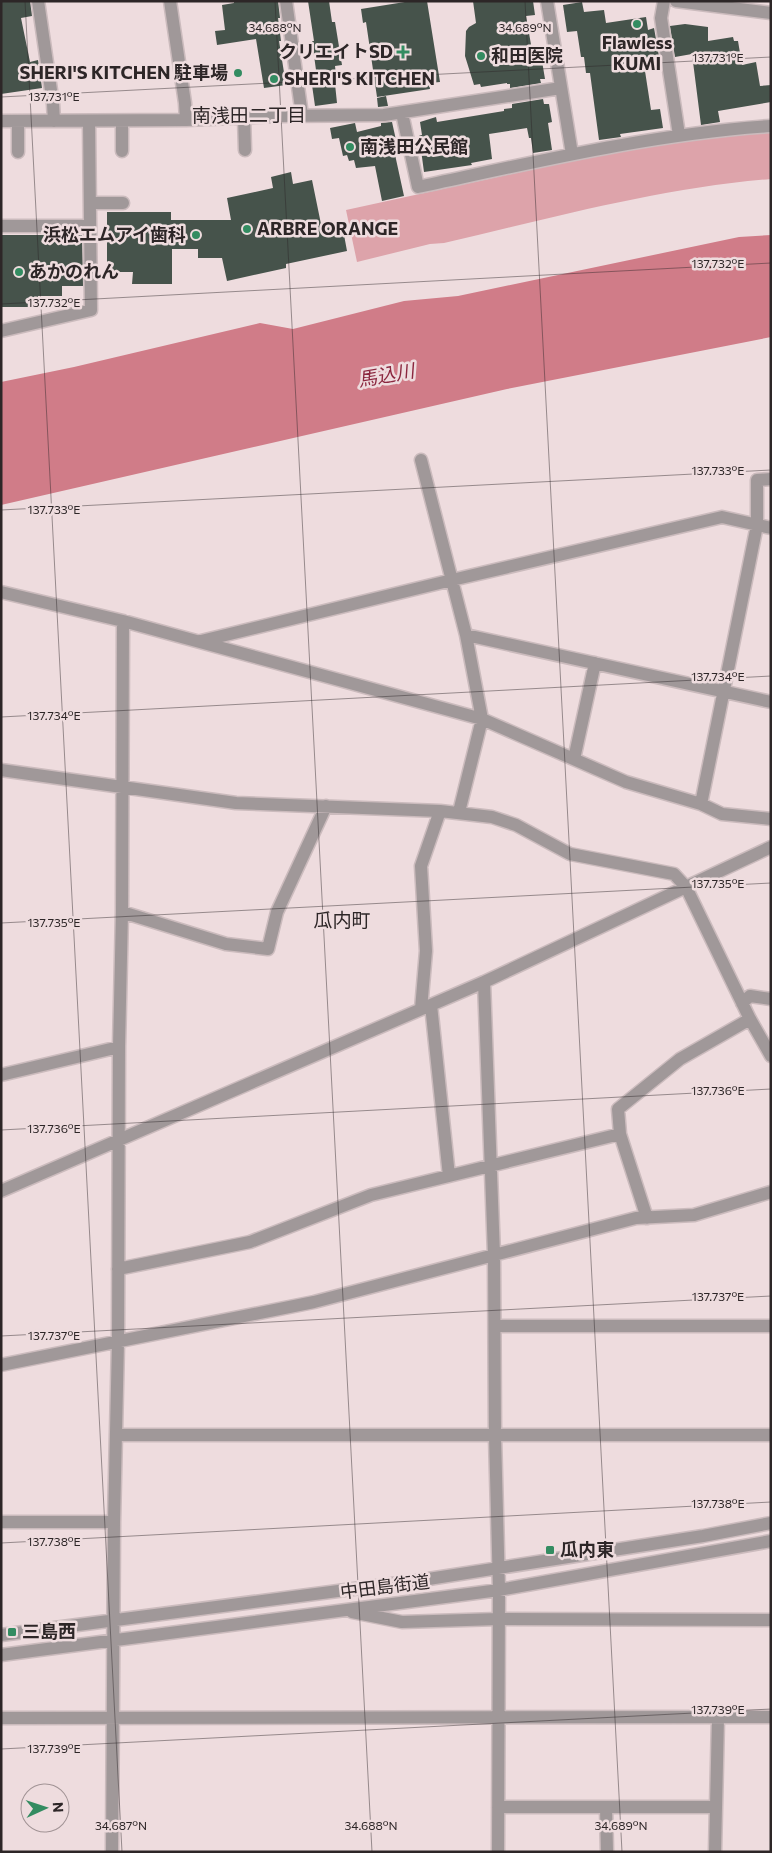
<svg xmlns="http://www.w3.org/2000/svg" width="772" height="1853" viewBox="0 0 772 1853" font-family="Commissioner,'Noto Sans JP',sans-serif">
<rect width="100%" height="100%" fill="#eedcde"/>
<path fill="#dda3aa" d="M771,132V179C660,188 552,218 444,243L430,244L357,262L346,210L603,154L699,139Z"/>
<path fill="#d07c88" d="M771,235V337L507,389L1,505V382L74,367L260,323L293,329L404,301L458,296L739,237Z"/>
<path fill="#46534b" d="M1,1H30L32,16L21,18L30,62L38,60L42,88L1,94Z
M234,1H278L280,18H278L281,41H279L286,85L264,88L256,39L217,45L215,31L225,30L222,5L234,3Z
M308,1H329L332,22H335L342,65L335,66L337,84H335L337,103L315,106L310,71L316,70L312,41H314Z
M411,1H427L440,82L429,83L430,89L377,97L366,22L363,23L361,9Z
M473,1H533L535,15L526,16L533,56L541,55L545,79H540L541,83L510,88V84H507V83L481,87L480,84L474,85L465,56L466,31L469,27L476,23Z
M582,2L584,12L604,10L606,23L646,17L648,30L654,28L659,56L643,58L651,110L660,109L663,128L620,134L621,137L599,140L590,73H586L584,57H581L577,31L567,32L563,5Z
M685,24L708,27V41L733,37L734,41H738L742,65L756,62L760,86L771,85V102L718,111L720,122L701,125L692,54L675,57L670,26Z
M386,96L388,106L378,107L377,98Z
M543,99L544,104H549L552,122L548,123L552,150L533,153L531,138H529L527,128L489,134L492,159L471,163L472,165L424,172L419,135H422L420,122L436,117L437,122L504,111V109L512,108V104Z
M392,122L398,149L394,150L404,196L382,201L375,166L356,168L354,160L349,161L347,155L343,156L339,138L332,139L330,128L355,123L357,132L381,126V123Z
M291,172L293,184L312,180L322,229L342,224L347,251L286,264V268L227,281L222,258H198V249H172V284H132L133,272H107V212H171V220H231L227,198L273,188L271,177Z
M1,235H82L83,286H62V296H38V307H1Z"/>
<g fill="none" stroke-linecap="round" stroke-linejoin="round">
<defs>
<path id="minor" d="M38,1L53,104L54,121
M170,1L185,103L186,120
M286,1L302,115
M547,1L572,154
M664,1L661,18L679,135
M676,1L771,13
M402,113L418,187C535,162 651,134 771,126
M244,117L245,150
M1,121L186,120L276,116L384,115L561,88
M18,121V152
M122,121V151
M90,203H123
M1,226H90
M1,331L91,310L89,121
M421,460L466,635L482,719L459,812
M1,592L123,621L482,719L626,782L701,804L722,814L771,819
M466,635L771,702
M201,641L452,580L722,517L771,528
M574,759L595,663
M1,770L236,803L440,811L492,817L516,825L570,854L674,874L686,887L750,1019L771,1056
M701,804L757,525V480L771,479
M122,912L226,944L268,949L277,912L326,806
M484,982L494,1255L495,1436L499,1590L498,1852
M742,1003L750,996L771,999
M431,1005L449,1176
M421,1009L426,951L421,866L440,811
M1,1075L119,1047
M1,1191L484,982L771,847
M647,1218L620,1134L618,1109L680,1059L750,1019
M118,1269L250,1242L371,1195L620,1134
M495,1326H771
M1,1365L314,1302L636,1218L694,1215L771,1192
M116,1435H771
M1,1522H114
M352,1612L402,1622L498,1619L771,1620
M1,1635L422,1580L703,1536L771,1523
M1,1655L499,1590L771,1541
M1,1718L771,1717
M498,1807H716
M606,1807L607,1852
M112,1852L114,1522L118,1342L119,1047L122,912L123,621
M715,1852L718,1718"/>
</defs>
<use href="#minor" stroke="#cbbbbd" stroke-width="15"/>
<use href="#minor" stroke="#a09899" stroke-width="12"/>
</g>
<path fill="none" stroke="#2d2627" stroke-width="1" stroke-opacity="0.45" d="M25,1L122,1852M275,1L372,1852M525,1L622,1852M1,97L771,57M1,304L771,263M1,510L771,470M1,717L771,676M1,923L771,883M1,1130L771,1089M1,1336L771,1296M1,1543L771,1502M1,1749L771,1709"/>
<g fill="#338c61" stroke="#eedcde" stroke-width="2">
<circle cx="637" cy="24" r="5"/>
<path d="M400.5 44.5h5v5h5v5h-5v5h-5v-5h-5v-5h5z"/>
<circle cx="481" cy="56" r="5"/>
<circle cx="238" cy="73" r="5"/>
<circle cx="274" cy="79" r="5"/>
<circle cx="350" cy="147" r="5"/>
<circle cx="247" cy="229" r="5"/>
<circle cx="196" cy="235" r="5"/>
<circle cx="19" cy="272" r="5"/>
<rect x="545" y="1545" width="10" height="10" rx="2.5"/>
<rect x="7" y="1627" width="10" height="10" rx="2.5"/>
</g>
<g text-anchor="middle" stroke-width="5" stroke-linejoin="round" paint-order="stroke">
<g font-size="18" font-weight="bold" fill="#2d2627" stroke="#eedcde" text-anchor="start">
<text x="637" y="49" text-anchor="middle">Flawless<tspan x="637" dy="21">KUMI</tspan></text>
<text x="393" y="58" text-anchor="end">クリエイトSD</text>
<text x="491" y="62">和田医院</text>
<text x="228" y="79" text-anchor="end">SHERI'S KITCHEN 駐車場</text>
<text x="284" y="85">SHERI'S KITCHEN</text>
<text x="360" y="153">南浅田公民館</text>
<text x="257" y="235">ARBRE ORANGE</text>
<text x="186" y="241" text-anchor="end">浜松エムアイ歯科</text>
<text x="29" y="278">あかのれん</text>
<text x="560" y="1556">瓜内東</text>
<text x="22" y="1638">三島西</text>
</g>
<g font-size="18" fill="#2d2627" stroke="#eedcde">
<text transform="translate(385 1587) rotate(-7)" y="6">中田島街道</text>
</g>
<g font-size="19" fill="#2d2627" stroke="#eedcde">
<text x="249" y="122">南浅田二丁目</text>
<text x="342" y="927">瓜内町</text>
</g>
<g font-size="19" font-style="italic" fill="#8b273f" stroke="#eedcde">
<text transform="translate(386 375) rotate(-10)" y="7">馬込川</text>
</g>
</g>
<g font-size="12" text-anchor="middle" fill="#2d2627" stroke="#eedcde" stroke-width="5" stroke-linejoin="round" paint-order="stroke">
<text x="275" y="32">34.688°N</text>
<text x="525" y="32">34.689°N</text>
<text x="718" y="62">137.731°E</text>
<text x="54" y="101">137.731°E</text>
<text x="718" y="268">137.732°E</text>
<text x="54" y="307">137.732°E</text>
<text x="718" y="475">137.733°E</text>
<text x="54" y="514">137.733°E</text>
<text x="718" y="681">137.734°E</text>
<text x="54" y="720">137.734°E</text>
<text x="718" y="888">137.735°E</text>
<text x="54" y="927">137.735°E</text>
<text x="718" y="1095">137.736°E</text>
<text x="54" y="1133">137.736°E</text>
<text x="718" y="1301">137.737°E</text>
<text x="54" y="1340">137.737°E</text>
<text x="718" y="1508">137.738°E</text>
<text x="54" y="1546">137.738°E</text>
<text x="718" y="1714">137.739°E</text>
<text x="54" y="1753">137.739°E</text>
<text x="121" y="1830">34.687°N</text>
<text x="371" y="1830">34.688°N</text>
<text x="621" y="1830">34.689°N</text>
</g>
<rect width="772" height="1853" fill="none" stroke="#2d2627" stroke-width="5"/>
<g transform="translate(45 1808) rotate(87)"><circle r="24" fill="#eedcde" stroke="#a19395"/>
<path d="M0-4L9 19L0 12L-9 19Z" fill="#338c61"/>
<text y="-8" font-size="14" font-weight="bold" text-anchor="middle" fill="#2d2627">N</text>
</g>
</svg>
